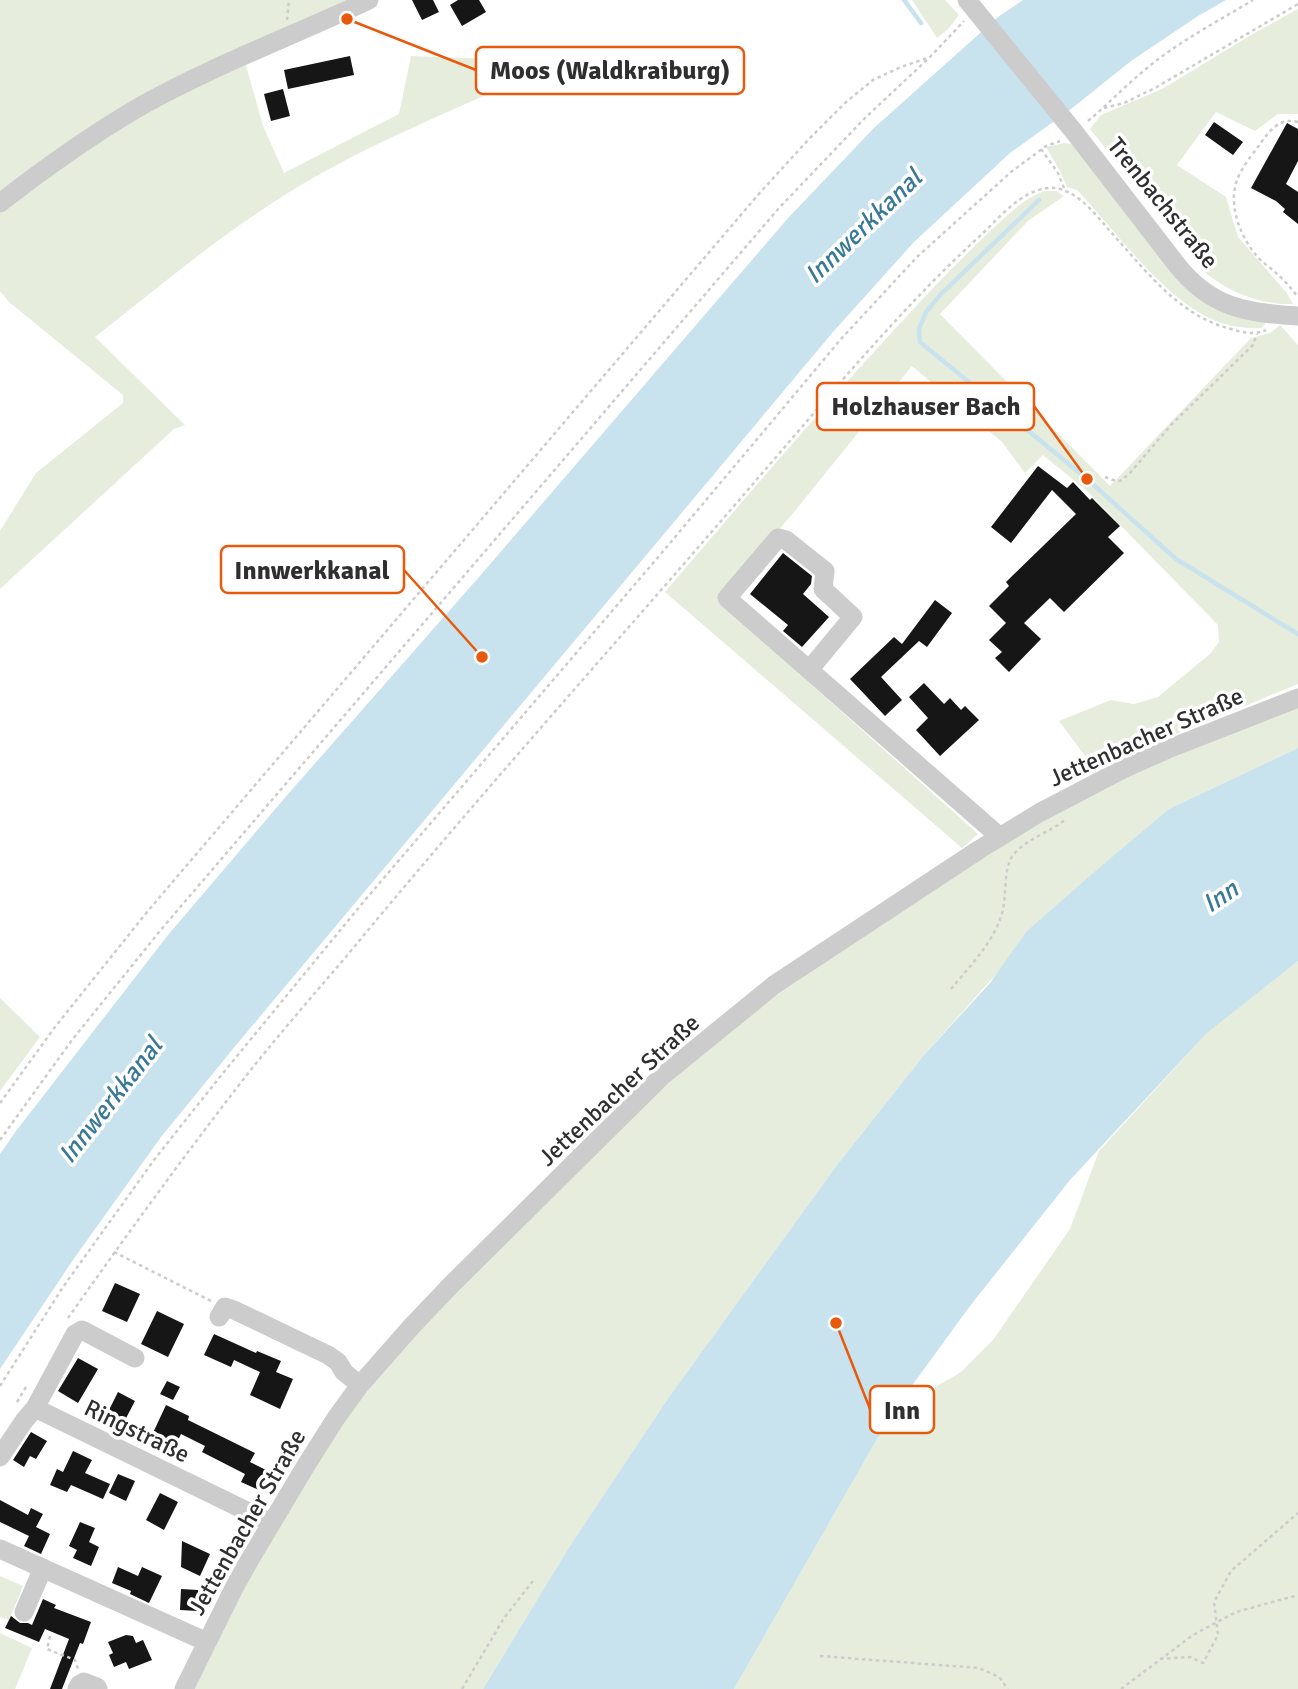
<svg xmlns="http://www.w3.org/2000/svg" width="1298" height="1689" viewBox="0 0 1298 1689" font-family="Signika,sans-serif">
<rect width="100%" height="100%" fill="#fff"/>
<path fill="#e7eddc" d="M0,0H353L310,18L0,196Z
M912,0H945L959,15L948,29L937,38Z
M1298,9V114H1278L1255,131L1216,112L1177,165L1226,197L1238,237L1286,292L1293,304C1261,305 1231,293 1207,274L1090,129L1101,115L1162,89L1251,35Z
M411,56L494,59L492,92C426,122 358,150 296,188C225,231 160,286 95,337L185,425L174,429L0,589V531L36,473L123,403V395L9,302L0,291V211L101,135L245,62L263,126L284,173L399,114Z
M1064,143L1073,144L1171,267L1265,321V324L1261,328C1244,329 1225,326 1209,318C1160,294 1115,230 1077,190L1067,187L1060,171L1046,147Z
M1044,191H1056L1064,196L1028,221L940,314L1110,486L1251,338L1270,333L1280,325L1298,345V684L1094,768L1059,721L1111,700L1134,704L1158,697L1210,654L1219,642L1218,625L1087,491L1043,455L1025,473L1002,442L912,366L790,517L717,600L978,834L962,848L665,592C754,488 842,384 936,285C953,267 971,250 989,232C1006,217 1022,199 1044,191Z
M1298,705V748L1169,809L999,971L924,1055L837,1165L669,1397L568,1549L483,1689H192L255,1565L317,1459L375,1378L430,1314L670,1080L759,1007L971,864L1056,814L1123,778Z
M1298,961V1689H734L892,1413L961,1372L993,1340L1070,1229L1099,1151L1206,1034Z
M0,998L40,1037L0,1091Z
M0,1576L23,1586L9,1620L0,1617Z
M0,1633L32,1648L15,1689H0Z"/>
<path fill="#c8e2ee" d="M1023,0H1226L1198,16L1131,61L1071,109L1010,153L914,242L833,332L237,1044L161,1137L75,1257L0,1369V1154L16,1131L168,935L289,793L479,577L789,217L874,128L998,17Z
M1298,748V961L1206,1034L1070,1180L970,1306L892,1413L734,1689H483L568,1549L669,1397L837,1165L924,1055L990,983L1026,932L1092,874L1169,809Z"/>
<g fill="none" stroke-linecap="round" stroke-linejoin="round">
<path stroke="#c8e2ee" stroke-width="4.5" d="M904,0L921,23
M1039,200L941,294L926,312L919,329L920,342L1087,479L1176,559L1298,634"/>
</g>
<path fill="#161616" d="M412,0H433L439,12L422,20Z
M458,0H479L486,12L462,26L450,5Z
M350,56L354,75L288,89L284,70Z
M283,89L290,116L271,121L264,94Z
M1214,122L1243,142L1233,155L1205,135Z
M1287,123L1298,129V161L1286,184L1298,192V224L1283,212L1285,209L1276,201L1251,188Z
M1038,466L1067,488L1073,482L1090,500L1092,498L1120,526L1108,537L1124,553L1064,612L1050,598L1024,623L1041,639L1009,672L995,658L1002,652L989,640L1006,623L989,606L1009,586L1006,582L1076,514L1052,490L1011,543L991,527Z
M783,553L812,576L811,584L803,594L829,617L802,647L783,631L788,625L750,594Z
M935,600L952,613L927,647L919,641L881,677L902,700L885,716L850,679L894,637L902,644Z
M924,683L944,704L950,698L961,710L965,706L979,720L940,756L916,730L928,718L909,697Z
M115,1283L140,1294L127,1322L102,1311Z
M157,1311L184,1324L168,1357L141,1344Z
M214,1334L256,1353L257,1351L281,1361L276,1372L293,1379L280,1409L250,1395L260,1372L234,1360L231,1367L204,1355Z
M78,1358L98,1369L78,1403L58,1391Z
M167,1381L180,1387L173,1400L160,1394Z
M118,1392L135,1401L124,1422L107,1414Z
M166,1405L189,1416L188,1420L255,1453L250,1462L268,1471L259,1490L241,1482L245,1474L202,1452L205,1446L181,1434L175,1446L152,1435Z
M31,1432L47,1441L36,1459L30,1456L24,1467L13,1460Z
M73,1451L92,1460L85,1473L110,1484L103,1499L71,1485L67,1492L50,1485L57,1469L63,1472Z
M118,1474L135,1481L126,1501L109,1493Z
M160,1493L178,1502L164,1530L146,1520Z
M0,1500L28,1515L31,1508L43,1514L36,1527L50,1534L41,1554L24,1546L29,1536L0,1522Z
M80,1522L95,1528L89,1542L99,1547L91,1566L73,1558L77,1550L69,1546Z
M182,1541L210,1554L200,1576L181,1567Z
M118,1567L138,1576L142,1567L162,1576L149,1603L130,1594L131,1591L112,1583Z
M181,1589L198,1590V1611L180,1610Z
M43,1599L56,1605L54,1608L91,1622L83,1644L80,1643L62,1689H50L69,1639L45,1629L39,1642L5,1628L11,1616L20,1623H28L32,1625Z
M126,1635L133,1636L136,1643L143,1640L152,1660L129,1669L126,1662L114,1667L109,1655L113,1653L108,1642Z"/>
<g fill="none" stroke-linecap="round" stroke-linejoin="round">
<path stroke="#ccc" stroke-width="2.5" stroke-dasharray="3.5 3.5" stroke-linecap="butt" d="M287,20L289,0
M1104,108L1124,103L1155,88L1298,4
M1088,121C1106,106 1122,89 1140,74C1174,44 1215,23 1253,0
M1298,122C1280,117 1270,130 1260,144C1252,155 1242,167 1237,180C1228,205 1240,236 1256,255C1261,262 1270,267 1276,273C1284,280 1291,288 1298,297
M1041,149L1058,173L1064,188
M1105,477L1113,480L1120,481L1129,474L1172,424L1253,345L1257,334
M951,989C970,966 994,942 1002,913C1007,896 1003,869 1013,855C1027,838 1051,832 1066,819
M0,1103L55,1027L147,912L757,196L808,140L846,102L873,80L901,67L930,57
M0,1140L72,1040L164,926L779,208L865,118L930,57L964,21
M114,1252L211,1301
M68,1318C128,1233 189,1149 253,1067C283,1030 314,994 345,958C479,795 621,638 758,478C830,395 900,309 981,235C997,220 1015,198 1036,191C1048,186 1059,187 1070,193C1085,201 1098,217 1109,230C1144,268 1178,316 1231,329C1244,333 1254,335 1266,330
M0,1386L63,1287L154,1160L219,1078L365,900L660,555L841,339L917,257L1011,172L1046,146L1060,141
M17,1402L26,1387
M50,1636L47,1649L75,1660L78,1669
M820,1656L979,1668L999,1677L1008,1689
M1160,1659L1190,1657L1203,1663L1218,1635L1214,1602L1231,1571L1298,1513
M462,1689L504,1618L533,1581
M1121,1689L1193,1635L1236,1612L1298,1595"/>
<path stroke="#ccc" stroke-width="19" d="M967,0L1075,133L1177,265C1211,308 1247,313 1298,316
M0,203C45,168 91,135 141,106C214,65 293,36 369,0
M809,670L853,617L823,589L825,571L786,540L778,538L727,598L1000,837
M219,1317L225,1307L234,1310L328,1355L338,1362L344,1372L360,1385
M35,1408L75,1334L82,1330L135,1358
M0,1457L24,1421L35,1408L271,1523
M0,1549L207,1642
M24,1612L43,1568
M77,1689L79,1685L84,1682L97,1687L98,1689
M184,1689L235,1586L249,1561L305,1467L336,1418L360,1385L411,1327L450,1286L661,1077L774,985L980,849L1039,813L1123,769L1168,749L1298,698"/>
</g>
<g text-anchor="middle" stroke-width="7" stroke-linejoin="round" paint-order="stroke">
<g font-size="24" fill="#2f2f2f" stroke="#fff">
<text transform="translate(1163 203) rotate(51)" y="8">Trenbachstraße</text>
<text transform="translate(1146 737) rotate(-24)" y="8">Jettenbacher Straße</text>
<text transform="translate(619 1090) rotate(-43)" y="8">Jettenbacher Straße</text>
<text transform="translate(137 1431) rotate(26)" y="8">Ringstraße</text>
<text transform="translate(247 1522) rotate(-60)" y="8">Jettenbacher Straße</text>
</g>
<g font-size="26" font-style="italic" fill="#387997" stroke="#fff">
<text transform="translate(863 226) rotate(-44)" y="9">Innwerkkanal</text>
<text transform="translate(1220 896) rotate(-34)" y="9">Inn</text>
<text transform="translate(110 1100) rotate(-52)" y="9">Innwerkkanal</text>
</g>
</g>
<path fill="none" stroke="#e8590c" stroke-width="2.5" d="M347 19L476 70M1087 479L1034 406M482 657L404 570M836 1323L870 1409"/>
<g fill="#e8590c" stroke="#fff" stroke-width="2.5">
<circle cx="347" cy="19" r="7"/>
<circle cx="1087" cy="479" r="7"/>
<circle cx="482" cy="657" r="7"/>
<circle cx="836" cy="1323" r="7"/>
</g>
<g fill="#fff" stroke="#e8590c" stroke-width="2.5">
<rect x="476" y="47" width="268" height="47" rx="7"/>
<rect x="817" y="383" width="217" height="47" rx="7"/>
<rect x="221" y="546" width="183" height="47" rx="7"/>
<rect x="870" y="1386" width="64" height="47" rx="7"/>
</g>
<g font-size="26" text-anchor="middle" font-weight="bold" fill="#2f2f2f">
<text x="610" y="79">Moos (Waldkraiburg)</text>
<text x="926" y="415">Holzhauser Bach</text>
<text x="312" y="579">Innwerkkanal</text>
<text x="902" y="1419">Inn</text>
</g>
</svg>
